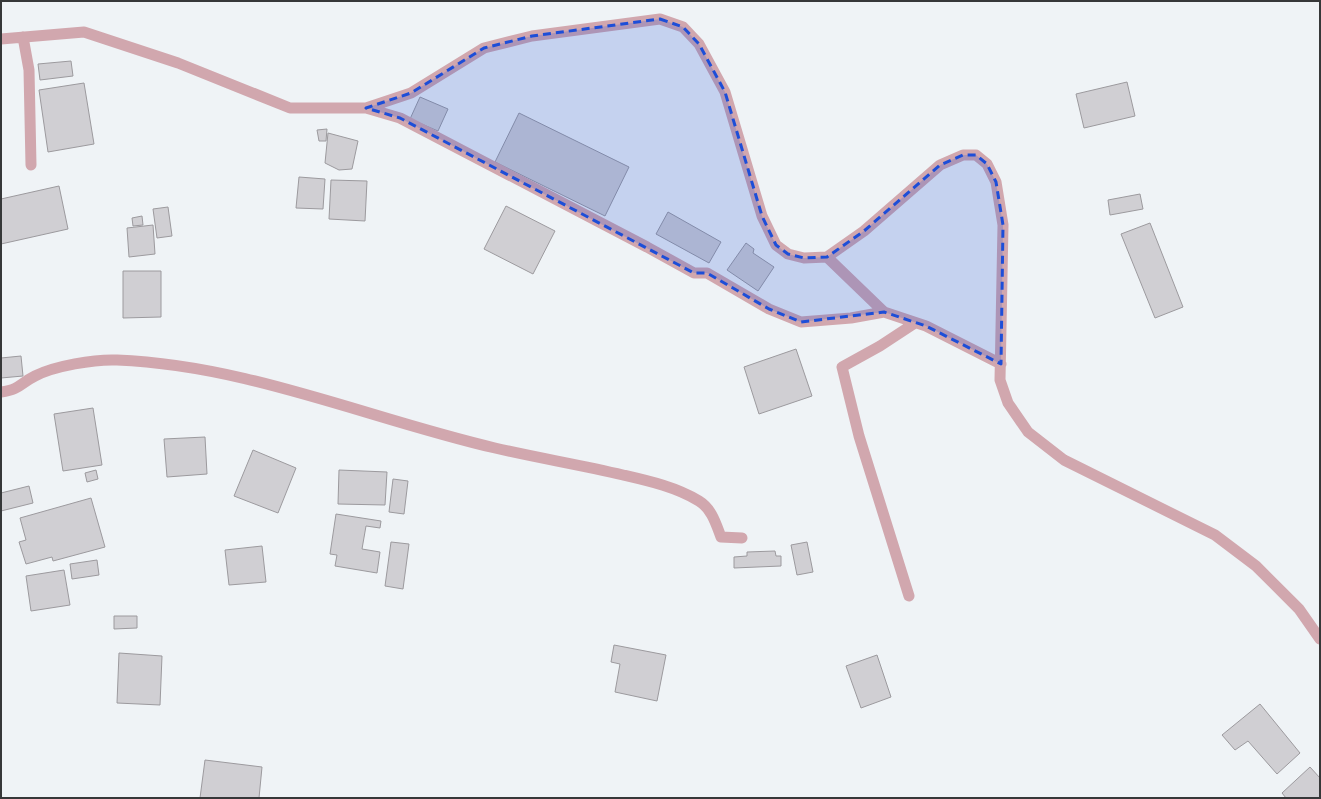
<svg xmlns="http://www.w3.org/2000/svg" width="1321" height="799" viewBox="0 0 1321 799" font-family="'Space Grotesk',sans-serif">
<rect width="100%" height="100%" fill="#eff3f6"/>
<path fill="#d0cfd3" stroke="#9c9a9e" d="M71,61L73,76L40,80L38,64Z
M1127,82L1135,116L1084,128L1076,94Z
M84,83L94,144L48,152L39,90Z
M420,97L448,109L438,131L410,119Z
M519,113L629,167L605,216L495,162Z
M327,129L326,141H319L317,130Z
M328,133L358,141L352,169L339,170L325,163Z
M299,177L325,179L323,209L296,208Z
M331,180L367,181L365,221L329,219Z
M59,186L68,229L1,244V199Z
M1140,194L1143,209L1110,215L1108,200Z
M506,206L555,231L533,274L484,249Z
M168,207L172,236L157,238L153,209Z
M668,212L721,242L709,263L656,234Z
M142,216L143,225L133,226L132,218Z
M1150,223L1183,307L1155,318L1121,234Z
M153,225L155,254L129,257L127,228Z
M746,243L754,249L753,253L774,267L758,291L727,270Z
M123,271H161V317L123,318Z
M796,349L812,396L759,414L744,367Z
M21,356L23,376L1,378V358Z
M93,408L102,465L63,471L54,414Z
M205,437L207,474L167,477L164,439Z
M253,450L296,468L278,513L234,496Z
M96,470L98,479L87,482L85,473Z
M339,470L387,472L385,505L338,504Z
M393,479L408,481L404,514L389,512Z
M29,486L33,503L1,511V493Z
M91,498L105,547L53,561L52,557L26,564L19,542L26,540L20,518Z
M336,514L381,521L380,528L366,526L362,549L380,552L377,573L335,566L337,555L330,554Z
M391,542L409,544L403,589L385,586Z
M807,542L813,572L797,575L791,545Z
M262,546L266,582L229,585L225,550Z
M775,551L776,556H781V566L734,568V557L747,556V552Z
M97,560L99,575L72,579L70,564Z
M64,570L70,605L31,611L26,576Z
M114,616H137V628L114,629Z
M614,645L666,655L657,701L615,692L620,664L611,662Z
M119,653L162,656L160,705L117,703Z
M877,655L891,697L861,708L846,666Z
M1260,704L1300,753L1277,774L1248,741L1235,750L1222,735Z
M205,760L262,767L259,798H200Z
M1310,767L1320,778V798H1286L1282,793Z"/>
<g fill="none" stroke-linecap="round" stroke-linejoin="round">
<path stroke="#d1a7ae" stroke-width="11" d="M23,37L29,70L31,165
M1,39L84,32L178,63L290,108H366L411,93L484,48L532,36L660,19L683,27L699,44L725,92L762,216L776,245L788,254L804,258L827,257L864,231L940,165L963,155H976L987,164L996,182L1003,225L1000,380L1008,403L1028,432L1064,460L1215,535L1256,566L1299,609L1320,639
M366,108L400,118L647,247L694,273H707L769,309L801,322L851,318L884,312L926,326L1001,364
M827,257L884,312
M1,392C21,389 19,384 35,376C54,366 95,359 117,360C247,365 370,419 495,448C538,458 581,465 623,475C649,481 676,487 699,501C712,509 716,524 721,537L742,538
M909,596L859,436L842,367L880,346L915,323"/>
</g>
<path fill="#1d4ed8" fill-opacity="0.2" stroke="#1d4ed8" stroke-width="3" stroke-dasharray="8 5" stroke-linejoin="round" d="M660,19L683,27L699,44L725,92L762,216L776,245L788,254L804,258L827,257L864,231L940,165L963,155H976L987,164L996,182L1003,225L1001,364L926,326L884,312L801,322L769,309L707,273H694L400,118L366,108L411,93L484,48L532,36Z"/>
<rect width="1321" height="799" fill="none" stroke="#363839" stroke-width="4"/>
</svg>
